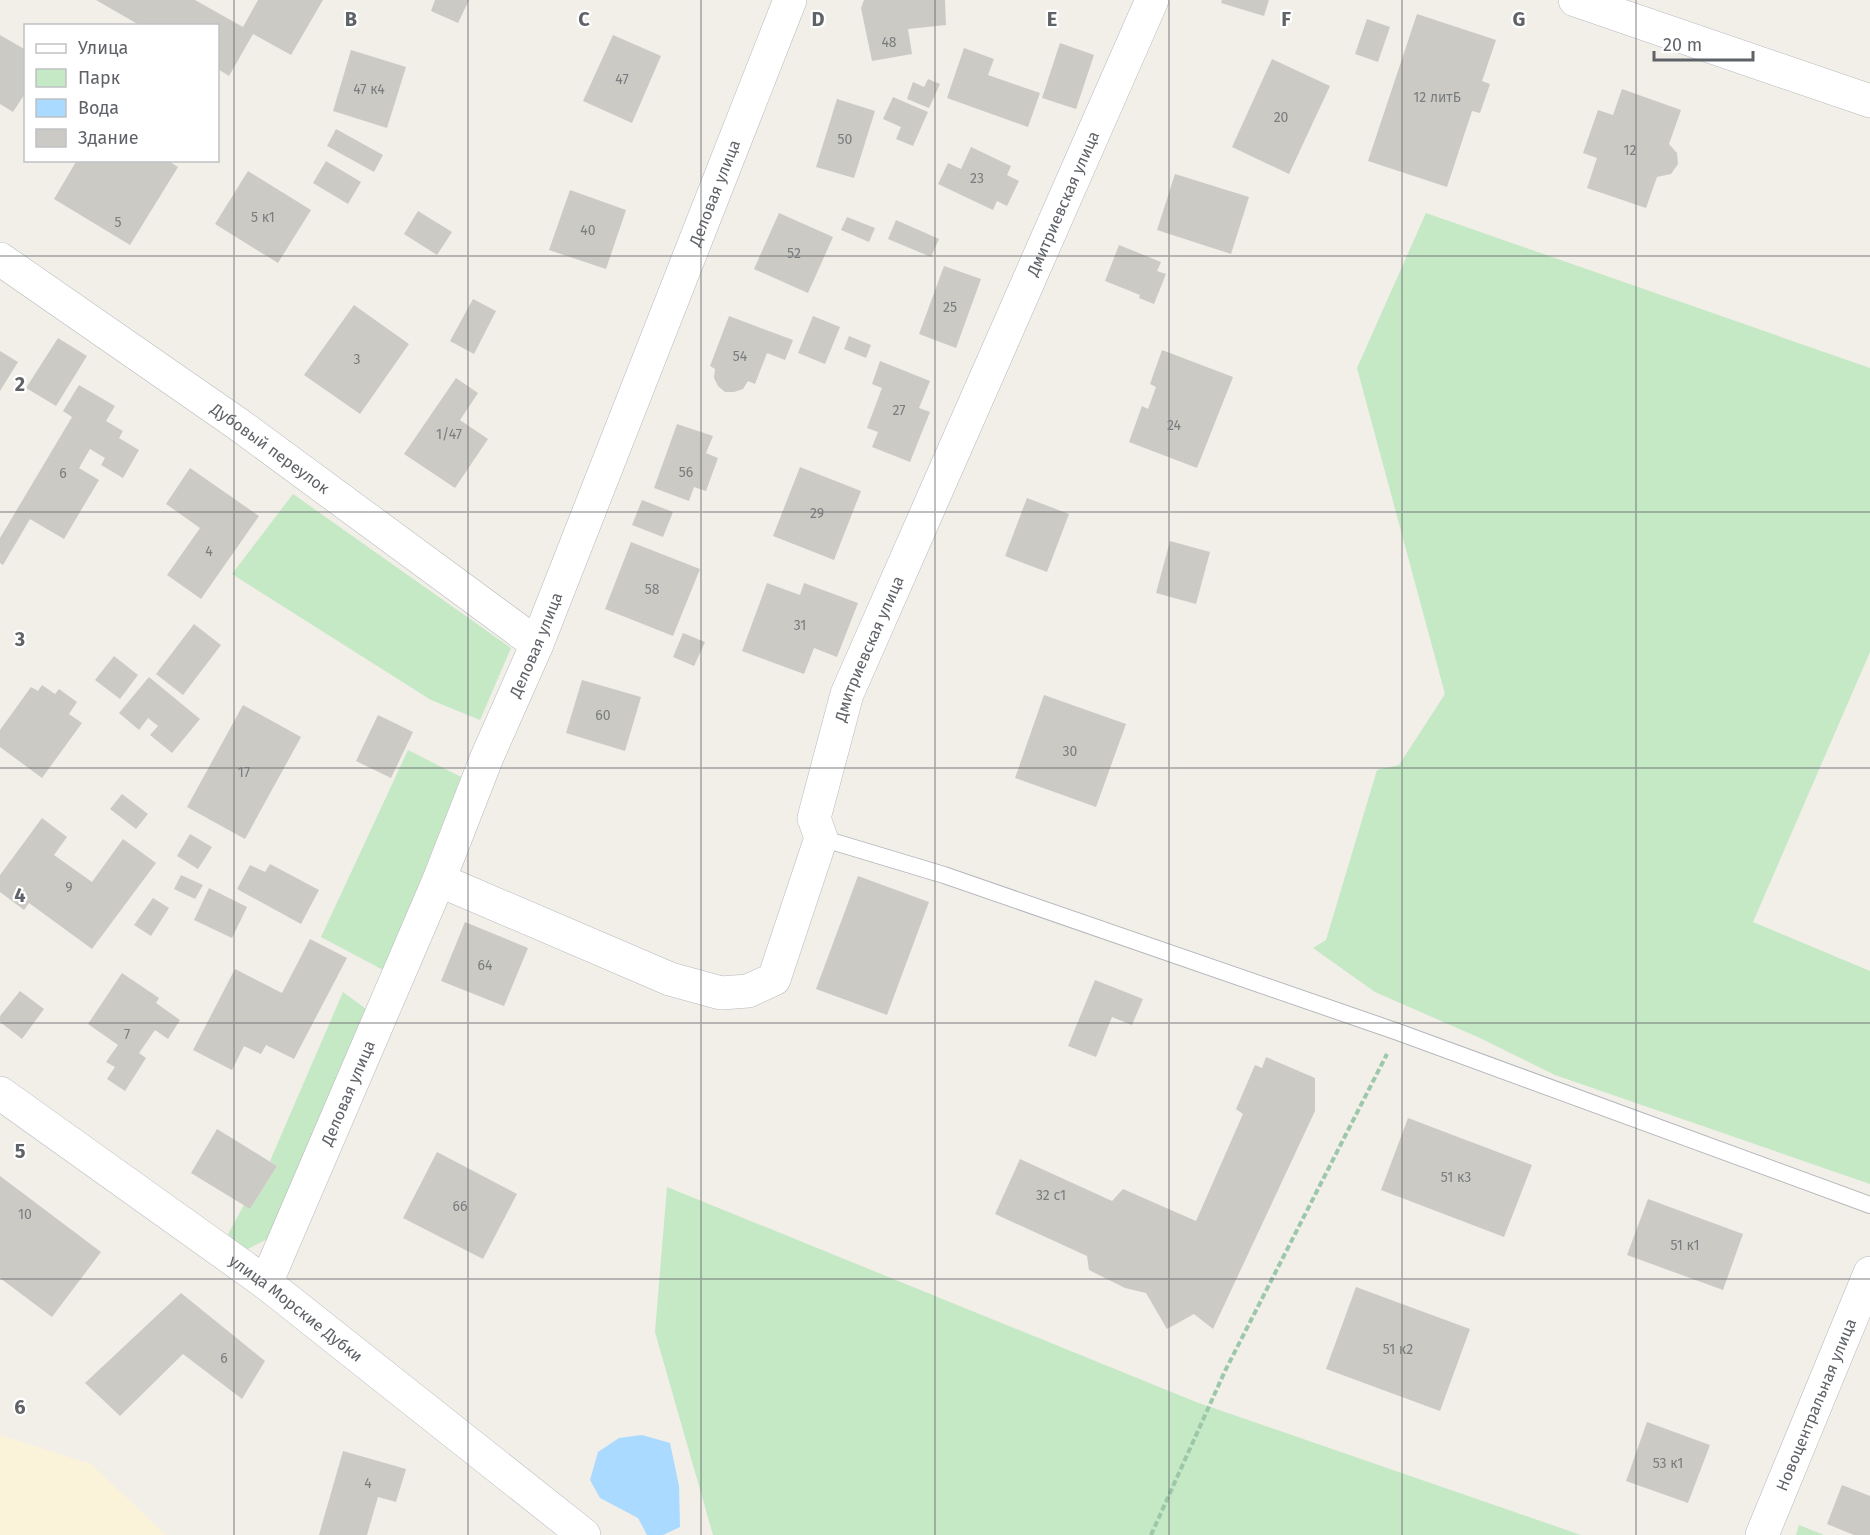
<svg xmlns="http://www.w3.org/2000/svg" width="1870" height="1535" viewBox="0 0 1870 1535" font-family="'Fira Sans',sans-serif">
<rect width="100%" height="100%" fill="#f1efe8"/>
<path fill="#c5e8c5" d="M1426,213L1870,368V652L1753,922L1870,971V1184L1555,1075L1480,1038L1375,992L1313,948L1326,940L1377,770L1399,765L1445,694L1357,368Z
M293,494L511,648L480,720L431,700L232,574Z
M408,750L461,777L385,971L321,937Z
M343,992L370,1012L275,1235L244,1251L228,1234L244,1205L250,1209L277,1166L270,1161Z
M667,1187L1196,1402L1581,1535H713L655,1332Z
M1799,1525L1824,1535H1796Z"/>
<path fill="#fbf3d9" d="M0,1435L91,1464L166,1535H0Z"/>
<path fill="#aadaff" d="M642,1435L670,1443L679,1486L680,1527L663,1535H647L638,1518L600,1498L590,1480L598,1452L619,1438Z"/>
<path fill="#cccac5" d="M96,0H195L243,27L258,0H323L291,55L253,34L229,76L218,69V26H141Z
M435,0H469L458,23L431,11Z
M864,0H945L946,25L908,29L912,54L872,61L861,8Z
M1222,0H1269L1264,16L1221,3Z
M1417,14L1496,40L1482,81L1490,84L1480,113L1472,111L1447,187L1368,161Z
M1367,19L1390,27L1378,62L1355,54Z
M0,35L26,50V92L13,112L0,104Z
M613,35L661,56L632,123L583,101Z
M1060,43L1094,55L1076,109L1042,98Z
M964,48L994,59L988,75L1040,93L1028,127L947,98Z
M351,50L406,67L387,128L333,111Z
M1272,59L1330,86L1289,174L1232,147Z
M928,79L940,84L929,108L907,99L913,82L924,87Z
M1622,89L1681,110L1669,144L1677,153L1678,164L1671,174L1657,177L1646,208L1587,188L1597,158L1583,153L1598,110L1613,115Z
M893,97L928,112L913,146L896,139L901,127L883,119Z
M837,99L875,111L854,178L816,167Z
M336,129L383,155L374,172L327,146Z
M971,147L1011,166L1007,175L1019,181L1007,206L997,201L993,210L938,184L948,163L961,169Z
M77,160H167L178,167L130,245L54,199Z
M326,161L361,182L348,204L313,183Z
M248,171L311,210L278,263L215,224Z
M1175,174L1249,197L1231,254L1157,230Z
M570,190L626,210L606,269L549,250Z
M418,211L452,232L437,255L404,234Z
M779,213L833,237L808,293L754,269Z
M847,217L875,228L869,242L841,230Z
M896,220L939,239L931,257L888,239Z
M1119,245L1161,262L1157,271L1166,274L1154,304L1139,298L1140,295L1105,281Z
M944,266L981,279L956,348L919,334Z
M473,299L496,311L474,354L450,341Z
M354,305L409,344L360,414L304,375Z
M729,316L793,340L785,360L767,353L755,384L748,381L743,389L734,392H725L718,386L714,378L715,369L710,366Z
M813,316L840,327L825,364L798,353Z
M849,336L871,345L866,358L844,349Z
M58,338L87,356L56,406L26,388Z
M1162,350L1233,377L1197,468L1129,442L1142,406L1148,409L1156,387L1150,384Z
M0,351L18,362L0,391Z
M880,361L930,381L919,408L930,412L910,462L872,447L878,432L867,428L882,388L872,384Z
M456,378L478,393L460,420L488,439L455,488L404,454Z
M79,385L115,406L106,421L123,431L119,438L139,450L123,478L101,465L105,458L90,449L79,468L99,480L64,539L30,519L3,565L0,563V538L72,417L63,411Z
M677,424L713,436L706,453L718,458L706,491L694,487L689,501L654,488Z
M800,467L861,491L834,560L773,536Z
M190,468L259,516L201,599L167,575L200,528L166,504Z
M1027,498L1069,514L1047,572L1005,556Z
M642,500L673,512L663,537L632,525Z
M1170,541L1210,552L1196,604L1156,593Z
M631,542L700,569L673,636L605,609Z
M767,583L800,595L804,583L858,603L837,657L814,648L804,674L742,651Z
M194,624L221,645L183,695L156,674Z
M683,633L705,642L694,666L673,657Z
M114,656L138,675L120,699L95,680Z
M149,677L200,719L172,753L150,735L158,726L148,718L139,730L119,713Z
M582,680L641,697L625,751L566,733Z
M42,685L55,694L59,689L77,702L69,714L82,723L42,778L0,747V730L31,687L38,691Z
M1044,695L1126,724L1096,807L1015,778Z
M243,705L301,737L245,839L187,807Z
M378,715L413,732L391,778L356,761Z
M122,794L148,814L136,829L110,809Z
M42,818L67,837L54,855L92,882L123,839L156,863L92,949L29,903L24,910L0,892V875Z
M190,834L212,847L198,869L177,856Z
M270,864L319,890L301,924L237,889L250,865L265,872Z
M181,875L203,885L195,899L174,889Z
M858,876L929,902L887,1015L816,989Z
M209,888L247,907L232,938L194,920Z
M153,898L169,908L151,936L134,925Z
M465,922L528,948L504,1006L441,981Z
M310,939L347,958L294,1059L266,1045L261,1054L244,1046L232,1070L193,1050L235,969L282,993Z
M122,973L159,998L156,1003L180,1020L168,1039L155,1030L139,1053L146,1058L125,1091L107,1079L115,1067L106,1062L118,1045L88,1024Z
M1095,980L1143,999L1132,1025L1112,1017L1096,1057L1068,1046Z
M20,991L44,1009L22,1039L0,1022V1016Z
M1266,1057L1315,1078V1111L1213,1329L1194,1314L1167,1329L1146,1293L1125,1288L1089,1270L1087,1256L995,1214L1020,1159L1112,1201L1123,1189L1196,1221L1243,1114L1236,1109L1255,1065L1262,1068Z
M1408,1118L1532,1165L1504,1237L1381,1190Z
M217,1129L277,1166L250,1209L191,1173Z
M437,1152L517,1194L483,1259L403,1218Z
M0,1176L101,1252L52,1317L0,1278Z
M1648,1199L1743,1234L1723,1290L1627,1255Z
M1356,1287L1470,1329L1440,1411L1326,1369Z
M181,1293L265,1361L242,1399L183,1354L120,1416L85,1383Z
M1647,1422L1710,1445L1688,1503L1626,1481Z
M343,1451L406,1469L396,1502L378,1497L367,1535H319Z
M1842,1485L1870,1496V1535H1854L1827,1524Z"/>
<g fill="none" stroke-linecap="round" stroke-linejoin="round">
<defs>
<path id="service" d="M821,838L944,875L1398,1032L1870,1205"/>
<g id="minor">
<path d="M1575,0L1870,101"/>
<path id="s1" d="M0,259L238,424L537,644"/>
<path id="s2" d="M439,880L670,979L721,993L748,991L774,979L821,838L814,818L847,694L1152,0"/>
<path id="s3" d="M0,1093L266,1283L584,1535"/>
<path id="s4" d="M266,1283L439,880L487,757L537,644L790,0"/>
<path id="s5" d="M1762,1535L1870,1273"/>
</g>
</defs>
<use href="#service" stroke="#b5b8bc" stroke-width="18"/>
<use href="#minor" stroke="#b5b8bc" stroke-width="34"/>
<path stroke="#9cc7a9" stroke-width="4" stroke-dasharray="6 3" stroke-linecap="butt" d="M1151,1535L1225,1371L1387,1054"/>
<use href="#service" stroke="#fff" stroke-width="16"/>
<use href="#minor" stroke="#fff" stroke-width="33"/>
</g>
<path fill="none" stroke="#5f6368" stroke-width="1.5" stroke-opacity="0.55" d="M234,0V1535M468,0V1535M701,0V1535M935,0V1535M1169,0V1535M1402,0V1535M1636,0V1535M0,256H1870M0,512H1870M0,768H1870M0,1023H1870M0,1279H1870"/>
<g text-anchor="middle" stroke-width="4.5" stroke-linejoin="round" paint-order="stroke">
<g font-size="14" fill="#7a7d7f">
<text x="889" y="47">48</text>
<text x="622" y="84">47</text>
<text x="369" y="94">47 к4</text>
<text x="1437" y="102">12 литБ</text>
<text x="1281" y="122">20</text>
<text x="845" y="144">50</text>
<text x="1630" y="155">12</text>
<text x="977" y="183">23</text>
<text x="263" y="222">5 к1</text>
<text x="118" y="227">5</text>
<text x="588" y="235">40</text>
<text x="794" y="258">52</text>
<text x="950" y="312">25</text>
<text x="740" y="361">54</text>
<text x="357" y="364">3</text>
<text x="899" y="415">27</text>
<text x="1174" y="430">24</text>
<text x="449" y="439">1/47</text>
<text x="686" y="477">56</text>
<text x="63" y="478">6</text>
<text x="817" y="518">29</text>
<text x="209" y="556">4</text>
<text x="652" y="594">58</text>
<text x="800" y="630">31</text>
<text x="603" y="720">60</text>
<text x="1070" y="756">30</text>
<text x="244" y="777">17</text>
<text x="69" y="892">9</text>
<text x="485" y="970">64</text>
<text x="127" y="1039">7</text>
<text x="1456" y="1182">51 к3</text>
<text x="1051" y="1200">32 с1</text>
<text x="460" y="1211">66</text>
<text x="25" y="1219">10</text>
<text x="1685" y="1250">51 к1</text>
<text x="1398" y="1354">51 к2</text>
<text x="224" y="1363">6</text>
<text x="1668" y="1468">53 к1</text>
<text x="368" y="1488">4</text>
</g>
<g font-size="16" fill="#5f6368" stroke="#fff">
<text dy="6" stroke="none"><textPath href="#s4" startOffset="1179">Деловая улица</textPath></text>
<text dy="6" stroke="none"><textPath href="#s2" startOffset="1194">Дмитриевская улица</textPath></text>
<text dy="6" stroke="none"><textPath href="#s1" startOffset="330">Дубовый переулок</textPath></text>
<text dy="6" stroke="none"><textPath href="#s4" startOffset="693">Деловая улица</textPath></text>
<text dy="6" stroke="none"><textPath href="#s2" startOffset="708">Дмитриевская улица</textPath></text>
<text dy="6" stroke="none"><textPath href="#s4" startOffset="207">Деловая улица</textPath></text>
<text dy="6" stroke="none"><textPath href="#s3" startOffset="366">улица Морские Дубки</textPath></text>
<text dy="6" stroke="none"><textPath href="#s5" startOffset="141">Новоцентральная улица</textPath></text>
</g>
</g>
<g font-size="20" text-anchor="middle" font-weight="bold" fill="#5f6368" stroke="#fff" stroke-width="4.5" stroke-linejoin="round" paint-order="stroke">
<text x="351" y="26">B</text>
<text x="584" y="26">C</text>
<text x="818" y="26">D</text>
<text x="1052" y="26">E</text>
<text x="1286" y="26">F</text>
<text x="1519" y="26">G</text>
<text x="20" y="391">2</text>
<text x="20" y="646">3</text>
<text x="20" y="902">4</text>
<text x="20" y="1158">5</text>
<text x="20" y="1414">6</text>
</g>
<rect x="24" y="24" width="195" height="138" fill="#ffffff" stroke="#bfc1c3" stroke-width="1.5"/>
<rect x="36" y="44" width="30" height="9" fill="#ffffff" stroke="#bfc1c3" stroke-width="1.5"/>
<text x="78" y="54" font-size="18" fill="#5f6368">Улица</text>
<rect x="36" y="69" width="30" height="18" fill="#c5e8c5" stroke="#bfc1c3" stroke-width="1.5"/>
<text x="78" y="84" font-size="18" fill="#5f6368">Парк</text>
<rect x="36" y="99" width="30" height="18" fill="#aadaff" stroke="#bfc1c3" stroke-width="1.5"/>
<text x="78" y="114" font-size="18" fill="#5f6368">Вода</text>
<rect x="36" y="129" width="30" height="18" fill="#cccac5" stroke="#bfc1c3" stroke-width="1.5"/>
<text x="78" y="144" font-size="18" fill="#5f6368">Здание</text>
<path d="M1654 51v9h99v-9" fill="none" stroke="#5f6368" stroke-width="3"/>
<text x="1663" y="51" font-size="18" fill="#5f6368" stroke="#ffffff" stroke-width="4.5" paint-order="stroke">20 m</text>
</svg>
